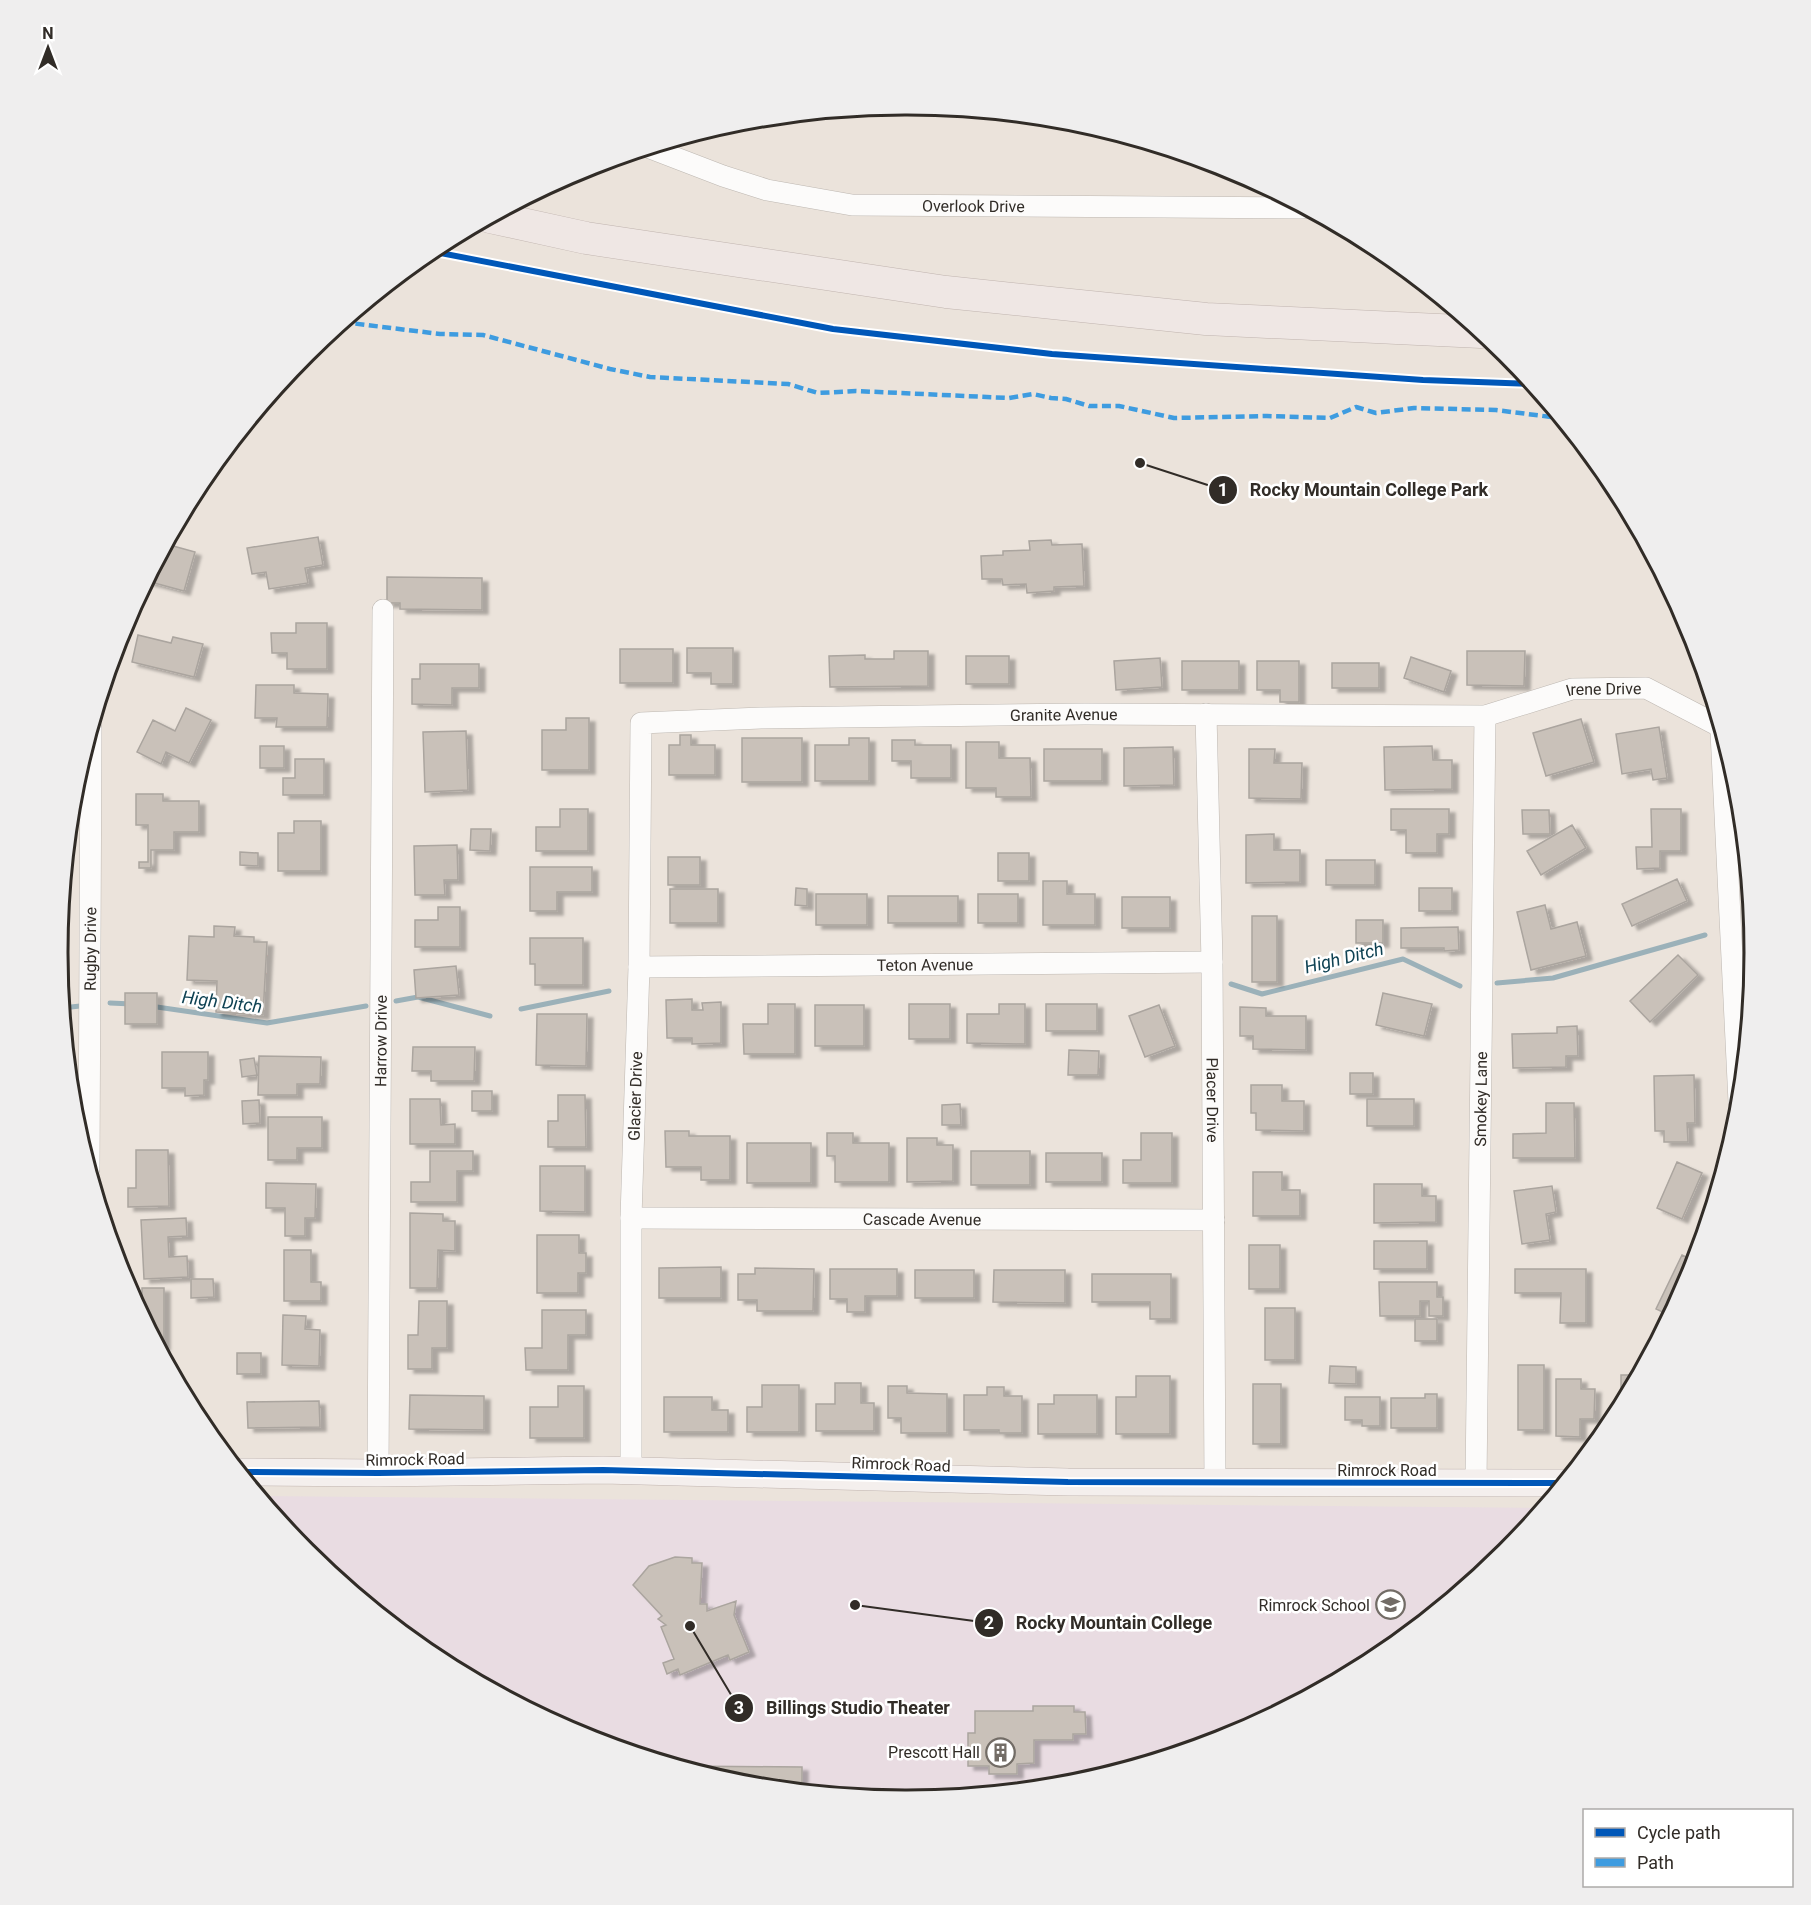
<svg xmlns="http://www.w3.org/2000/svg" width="1811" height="1905" viewBox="0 0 1811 1905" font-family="Roboto,sans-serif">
<defs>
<filter id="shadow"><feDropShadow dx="6" dy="4" stdDeviation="1.5" flood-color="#0004"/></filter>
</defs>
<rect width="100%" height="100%" fill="#ebe3db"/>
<path fill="#e9dce2" d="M259,1496L1542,1508L1505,1553L1377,1658L1230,1737L1071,1785L905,1801L740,1785L580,1736L434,1658L305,1552Z"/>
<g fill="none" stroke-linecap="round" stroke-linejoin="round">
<path stroke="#9bb1b9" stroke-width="5" d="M1497,983L1553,978L1705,935
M1231,984L1262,994L1403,959L1460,986
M396,1001L418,997L490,1016
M110,1003L132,1004
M150,1006L267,1023L366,1006
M62,1008L80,1006
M521,1009L609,991"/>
</g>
<path fill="#c9c1b9" stroke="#aba59f" stroke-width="1.5" filter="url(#shadow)" d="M318,537L323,565L305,568L308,583L269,589L266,572L252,574L247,548Z
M1051,540L1052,545L1082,544L1084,586L1054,587V591L1027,593L1026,584L1003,585L1002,579H982L981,556L1003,555V551L1030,550L1029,541Z
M166,544L195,552L184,591L147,581Z
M387,577L482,578V610L400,609V603H387Z
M296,623H327V669H287V653H272L271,633H296Z
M138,635L171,643L173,637L203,644L194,677L132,662Z
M687,648H733V684H711V673H687Z
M620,649H673V683H620Z
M894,651H928V686L830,687L829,656L865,655V659H894Z
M1467,651H1525L1524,686L1467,685Z
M966,656H1009V684H966Z
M1411,657L1451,671L1444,692L1404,678Z
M1160,658L1162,687L1116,690L1114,661Z
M1182,661H1239V690H1182Z
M1257,661H1299V702H1280V690H1257Z
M1332,663H1379V688H1332Z
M420,664H479V688H452V705L412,704V679H420Z
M256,685H294V693L328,694L327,727H276L277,718H255Z
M186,708L211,720L189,763L166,752L161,764L137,752L153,720L175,731Z
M566,718H589V770H542V730H566Z
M1581,719L1594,762L1546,776L1533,733Z
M1659,727L1667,778L1653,780L1651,769L1622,774L1616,734Z
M466,731L468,790L425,792L423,732Z
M680,735H691V745H715V775H669V745H680Z
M742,738H802V782H742Z
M849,738H869V781H815V745H849Z
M892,740H915V745H951V778H911V761H892Z
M966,742H999V758H1030L1031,797H996V788H966Z
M260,746H284V768H260Z
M1432,746L1433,760H1452V789L1385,790L1384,747Z
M1173,747L1174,785L1124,786V748Z
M1044,749H1102V781H1044Z
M1249,749H1275L1274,763H1302L1301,799L1249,798Z
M295,759H324V795H283V778H295Z
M136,794H163V801H199V832H174V850H151V868H139V862H148V825H136Z
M560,809H588V851H536V827H560Z
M1391,809H1449V834H1437V853H1406V830H1391Z
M1651,809H1681V851H1660V868L1637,869L1636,847H1652Z
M1522,810H1549L1550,834H1523Z
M294,821H321V871H278V833H294Z
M1572,825L1586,848L1541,875L1527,851Z
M471,829H491L490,851L470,850Z
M1274,834V850H1300V882L1246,883V835Z
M457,845L458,880H444L445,895H415L414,846Z
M240,852L258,853V866L240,865Z
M998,853H1029V881H998Z
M668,857H700V885H668Z
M1326,860H1375V885H1326Z
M530,867H592V892H557V911H530Z
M1677,879L1687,901L1632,926L1622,904Z
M1043,881H1067V894H1095V925H1043Z
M796,888L807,889V906L795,905Z
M1419,888H1452V911H1419Z
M670,889H718V923H670Z
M816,894H867V925H816Z
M978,894H1018V923H978Z
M888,896H958V923H888Z
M1122,897H1170V928H1122Z
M1545,905L1551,929L1577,922L1586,956L1531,970L1517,912Z
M438,907H460V947H415V920H438Z
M1252,916H1277V982H1252Z
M1356,920H1383V943H1356Z
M214,926L235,927L234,936L254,937V942H267L263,1015L216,1012L217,981L187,980L189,936L214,937Z
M1458,927L1459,950L1444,951V948H1401V928Z
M530,938H583V985H535V964H530Z
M1678,955L1698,975L1650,1022L1630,1001Z
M456,966L459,995L416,998L414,970Z
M125,993H157V1024H125Z
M1383,993L1432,1004L1424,1036L1376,1025Z
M692,999V1010H703L702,1003L721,1002V1043L692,1044V1038H667L666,1000Z
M768,1004H795V1054H744L743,1024H768Z
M909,1004H950V1039H909Z
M999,1004H1025V1044L967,1043V1014H999Z
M1046,1004H1097V1031H1046Z
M815,1005H864V1046H815Z
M1159,1005L1175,1046L1145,1057L1129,1016Z
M1240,1007L1266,1008V1016H1306V1050L1253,1049V1036H1240Z
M537,1014H587L586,1066L536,1065Z
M1577,1026L1578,1056H1566V1067L1513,1068L1512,1034L1557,1033V1027Z
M413,1047H475L474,1081H431V1071H412Z
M1069,1050L1099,1051L1098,1075H1068Z
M162,1052H208V1080H204V1095L185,1096V1088H162Z
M259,1056L321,1057L320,1084H297V1095H258Z
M254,1058L257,1075L242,1077L240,1060Z
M1350,1073H1373V1094H1350Z
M1694,1075L1695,1123H1687L1688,1142H1664V1131H1655L1654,1076Z
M1251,1085H1282V1101H1304V1131L1256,1130V1113H1251Z
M472,1091H492V1111H472Z
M558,1095H585L586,1147H548V1121H558Z
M410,1099H440L441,1125L455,1124V1144H410Z
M1367,1099H1414V1126H1367Z
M259,1100L260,1123L243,1124L242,1101Z
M1546,1103H1574L1575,1158H1513V1134L1546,1133Z
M960,1104L961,1125H942V1105Z
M268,1117H322V1148H297V1160H268Z
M665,1131H689V1136H730V1180H701V1167H666Z
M827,1133H853V1143H889V1182H835V1156H827Z
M1141,1133H1172V1183H1123V1160H1141Z
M907,1138H937V1145H953V1181L907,1182Z
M747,1143H811V1183H747Z
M136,1150H168L169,1206L128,1207V1188H136Z
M430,1151H473V1171H457V1202H411V1182H430Z
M971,1151H1030V1185H971Z
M1046,1153H1102V1182H1046Z
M1677,1162L1702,1173L1682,1219L1657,1208Z
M540,1166H585V1212L540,1211Z
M1253,1172H1282V1190H1300V1216H1253Z
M266,1183L316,1184L315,1218H305V1236H285V1208H266Z
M1374,1184H1422V1196H1436V1222L1374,1223Z
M1552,1186L1556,1212L1546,1214L1550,1240L1522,1244L1514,1191Z
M410,1213L443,1214V1221H455V1251L438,1250L437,1288H410Z
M186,1218L187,1236L168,1237L169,1257L187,1256L188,1277L144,1279L141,1220Z
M537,1235H579V1253H586V1273H578V1293H537Z
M1374,1241H1427V1269H1374Z
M1249,1245H1280V1289H1249Z
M284,1250H311V1282H321V1301H284Z
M1682,1255L1694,1261L1689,1278L1669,1315L1656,1309Z
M721,1267V1298H659V1268Z
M755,1268L814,1269L813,1311H757V1300H738V1274H755Z
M830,1269H897V1296H865V1312H847V1299H830Z
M1515,1269H1586V1323H1560L1561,1293H1515Z
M915,1270H974V1298H915Z
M994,1270H1065V1303L993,1302Z
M1092,1274H1171V1319H1150V1302H1092Z
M191,1279H213L214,1297L191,1298Z
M1379,1282H1437V1297H1443V1316H1429V1301H1420V1316H1380Z
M142,1288H164V1346H158L136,1304H142Z
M419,1301H447V1348H432V1369H408V1335H418Z
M1265,1308H1295V1360H1265Z
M542,1310H586V1335H568V1370H526L525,1348H542Z
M283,1315L306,1316L305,1329L320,1330L319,1366L282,1365Z
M1415,1319H1437V1341H1415Z
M237,1353H261V1374H237Z
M1518,1365H1544V1430H1518Z
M1330,1366L1356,1367V1384L1329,1383Z
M1621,1375H1637L1624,1399H1621Z
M1136,1376H1170V1434H1116V1397H1136Z
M1556,1379H1581V1389H1595L1594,1419H1580V1437L1556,1436Z
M835,1383H861V1403H874V1431H816V1404H835Z
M1253,1384H1281V1444H1253Z
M762,1385H799V1432H747V1407H762Z
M558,1386H584V1438H530V1407H558Z
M888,1386H907V1393L947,1394V1433H901V1418H888Z
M987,1387H1004V1396H1022V1433H999V1430H964V1395H987Z
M1425,1394H1437V1428H1391V1398H1425Z
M410,1395L484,1396V1430L409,1429Z
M1054,1395H1097V1434H1038V1404H1054Z
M664,1397H712V1410H728V1432H664Z
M1345,1397H1380V1426H1362V1420H1345Z
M319,1401L320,1427L248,1428L247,1402Z
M675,1557L692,1558V1563H702L700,1604H707V1611L736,1601L734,1615L749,1652L730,1660L728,1655L680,1675L678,1669L667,1674L663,1663L674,1659L661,1627L666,1625L658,1619L662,1616L633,1585L649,1566Z
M1033,1706H1074V1712H1085L1086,1734H1073V1740H1034V1763L1017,1764V1774H989V1766H968V1733H975V1711H1033Z
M680,1766L802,1767V1791L740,1785Z"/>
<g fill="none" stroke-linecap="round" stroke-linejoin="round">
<defs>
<g id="minor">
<path id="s1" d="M650,148L723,176L767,190L852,205L1303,208"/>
<path id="s2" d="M1206,714L1212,962L1215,1483"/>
<path d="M1721,732L1739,1102"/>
<path id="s3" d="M639,967L1212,962"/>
<path id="s4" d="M89,1169L91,728"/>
<path id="s5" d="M631,1218L1214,1220"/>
<path id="s6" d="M631,1470V1218L639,967L641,723L761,718L1085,714L1485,716L1572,689L1646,688L1719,726"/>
<path id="s7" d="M378,1473L383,610"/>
<path id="s8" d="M1476,1483L1485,716"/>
</g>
<path id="major" d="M240,1472L378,1473L603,1470L1068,1482L1562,1483"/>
<path id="highway" d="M490,217L586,238L946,292L1206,319L1481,332"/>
</defs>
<use href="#minor" stroke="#bdb7b1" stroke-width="22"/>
<use href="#major" stroke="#c0b4af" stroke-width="28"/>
<use href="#highway" stroke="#c0b4af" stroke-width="33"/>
<use href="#minor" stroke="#fcfbfa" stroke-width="21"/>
<use href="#major" stroke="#f4efed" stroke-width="27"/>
<use href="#highway" stroke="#efe7e4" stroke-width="32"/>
<path stroke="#3e9ce0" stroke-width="4.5" stroke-dasharray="9 4.5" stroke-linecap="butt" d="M342,322L440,334L483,335L610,369L650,377L788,384L818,393L856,391L1009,398L1033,394L1051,398L1066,399L1089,406H1119L1174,418L1267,416L1330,418L1356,407L1376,413L1414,408L1496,410L1559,418"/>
<defs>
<path id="cycleway" d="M430,251L833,329L1052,354L1423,380L1532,384
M240,1472L378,1473L603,1470L1068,1482L1562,1483"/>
</defs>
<use href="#cycleway" stroke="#fff" stroke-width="10"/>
<use href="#cycleway" stroke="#0057b8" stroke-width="6"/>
</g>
<defs>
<symbol id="school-ring" viewBox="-11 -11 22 22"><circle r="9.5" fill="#fff" stroke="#726c66" stroke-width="1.5"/><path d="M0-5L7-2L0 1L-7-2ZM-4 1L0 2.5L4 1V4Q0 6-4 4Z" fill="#726c66"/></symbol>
<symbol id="building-ring" viewBox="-11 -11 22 22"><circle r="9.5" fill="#fff" stroke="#726c66" stroke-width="1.5"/><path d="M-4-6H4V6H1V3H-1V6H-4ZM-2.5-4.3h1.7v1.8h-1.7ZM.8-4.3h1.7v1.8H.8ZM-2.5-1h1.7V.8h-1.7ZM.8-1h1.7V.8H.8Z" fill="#726c66"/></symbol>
</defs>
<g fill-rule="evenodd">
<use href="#school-ring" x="1374" y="1588" width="33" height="33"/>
<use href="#building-ring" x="984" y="1736" width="33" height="33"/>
</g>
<g text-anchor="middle" stroke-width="5" stroke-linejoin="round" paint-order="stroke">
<g font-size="16" fill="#312c27" stroke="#fff">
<text dy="6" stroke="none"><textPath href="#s1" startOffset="332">Overlook Drive</textPath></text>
<text dy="6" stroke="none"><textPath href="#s6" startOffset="1714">Irene Drive</textPath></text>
<text dy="6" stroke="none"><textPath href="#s6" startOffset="1170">Granite Avenue</textPath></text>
<text dy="6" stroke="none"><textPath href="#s4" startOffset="220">Rugby Drive</textPath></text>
<text dy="6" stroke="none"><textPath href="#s3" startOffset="286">Teton Avenue</textPath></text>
<text dy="6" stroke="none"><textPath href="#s7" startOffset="432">Harrow Drive</textPath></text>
<text dy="6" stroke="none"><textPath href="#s6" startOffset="374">Glacier Drive</textPath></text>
<text dy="6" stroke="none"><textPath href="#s2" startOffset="386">Placer Drive</textPath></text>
<text dy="6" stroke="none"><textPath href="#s8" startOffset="384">Smokey Lane</textPath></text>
<text dy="6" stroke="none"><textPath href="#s5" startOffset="291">Cascade Avenue</textPath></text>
<text transform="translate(415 1459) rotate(-1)" y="6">Rimrock Road</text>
<text transform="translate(901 1464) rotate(2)" y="6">Rimrock Road</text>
<text x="1387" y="1476">Rimrock Road</text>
</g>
<g font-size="16" fill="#312c27" stroke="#fff" text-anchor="end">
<text x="1370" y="1611">Rimrock School</text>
<text x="980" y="1758">Prescott Hall</text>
</g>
<g font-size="18" font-style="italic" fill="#0f4253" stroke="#fff">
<text transform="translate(1344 958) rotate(-14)" y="6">High Ditch</text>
<text transform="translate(222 1002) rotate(7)" y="6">High Ditch</text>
</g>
</g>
<path d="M0 0H1811V1905H0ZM905 115H907A837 837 0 0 1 1744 952V953A837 837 0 0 1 907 1790H905A837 837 0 0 1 68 953V952A837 837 0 0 1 905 115Z" fill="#efeeee" fill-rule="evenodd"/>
<path fill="none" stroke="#312c27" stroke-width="3" d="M905 115H907A837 837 0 0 1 1744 952V953A837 837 0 0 1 907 1790H905A837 837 0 0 1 68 953V952A837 837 0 0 1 905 115Z"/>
<path fill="none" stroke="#312c27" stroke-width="2" d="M1140 463L1223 490M855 1605L989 1623M690 1626L739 1708"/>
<g fill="#312c27" stroke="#fff" stroke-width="2">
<circle cx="1140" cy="463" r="6"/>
<circle cx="855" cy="1605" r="6"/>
<circle cx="690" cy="1626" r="6"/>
<circle cx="1223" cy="490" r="15"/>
<circle cx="989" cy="1623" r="15"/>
<circle cx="739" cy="1708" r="15"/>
</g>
<g font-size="18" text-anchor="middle" font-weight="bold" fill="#fff">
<text x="1223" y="496">1</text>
<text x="989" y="1629">2</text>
<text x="739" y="1714">3</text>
</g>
<g font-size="18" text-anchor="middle" font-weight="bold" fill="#312c27" stroke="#fff" stroke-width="5" stroke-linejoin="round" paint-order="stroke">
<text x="1369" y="496">Rocky Mountain College Park</text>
<text x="1114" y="1629">Rocky Mountain College</text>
<text x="858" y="1714">Billings Studio Theater</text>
</g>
<rect x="1583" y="1809" width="210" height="78" fill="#ffffff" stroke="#adaba9" stroke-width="1.5"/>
<rect x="1595" y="1828" width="30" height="9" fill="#0057b8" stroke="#adaba9" stroke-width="1.5"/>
<text x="1637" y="1839" font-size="18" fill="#312c27">Cycle path</text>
<rect x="1595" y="1858" width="30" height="9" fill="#3e9ce0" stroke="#adaba9" stroke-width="1.5"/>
<text x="1637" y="1869" font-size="18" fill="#312c27">Path</text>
<g transform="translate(48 48)" stroke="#ffffff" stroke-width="4.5" paint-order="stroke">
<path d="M0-4.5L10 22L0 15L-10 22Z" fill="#312c27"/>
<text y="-9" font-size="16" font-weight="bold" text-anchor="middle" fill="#312c27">N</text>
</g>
</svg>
